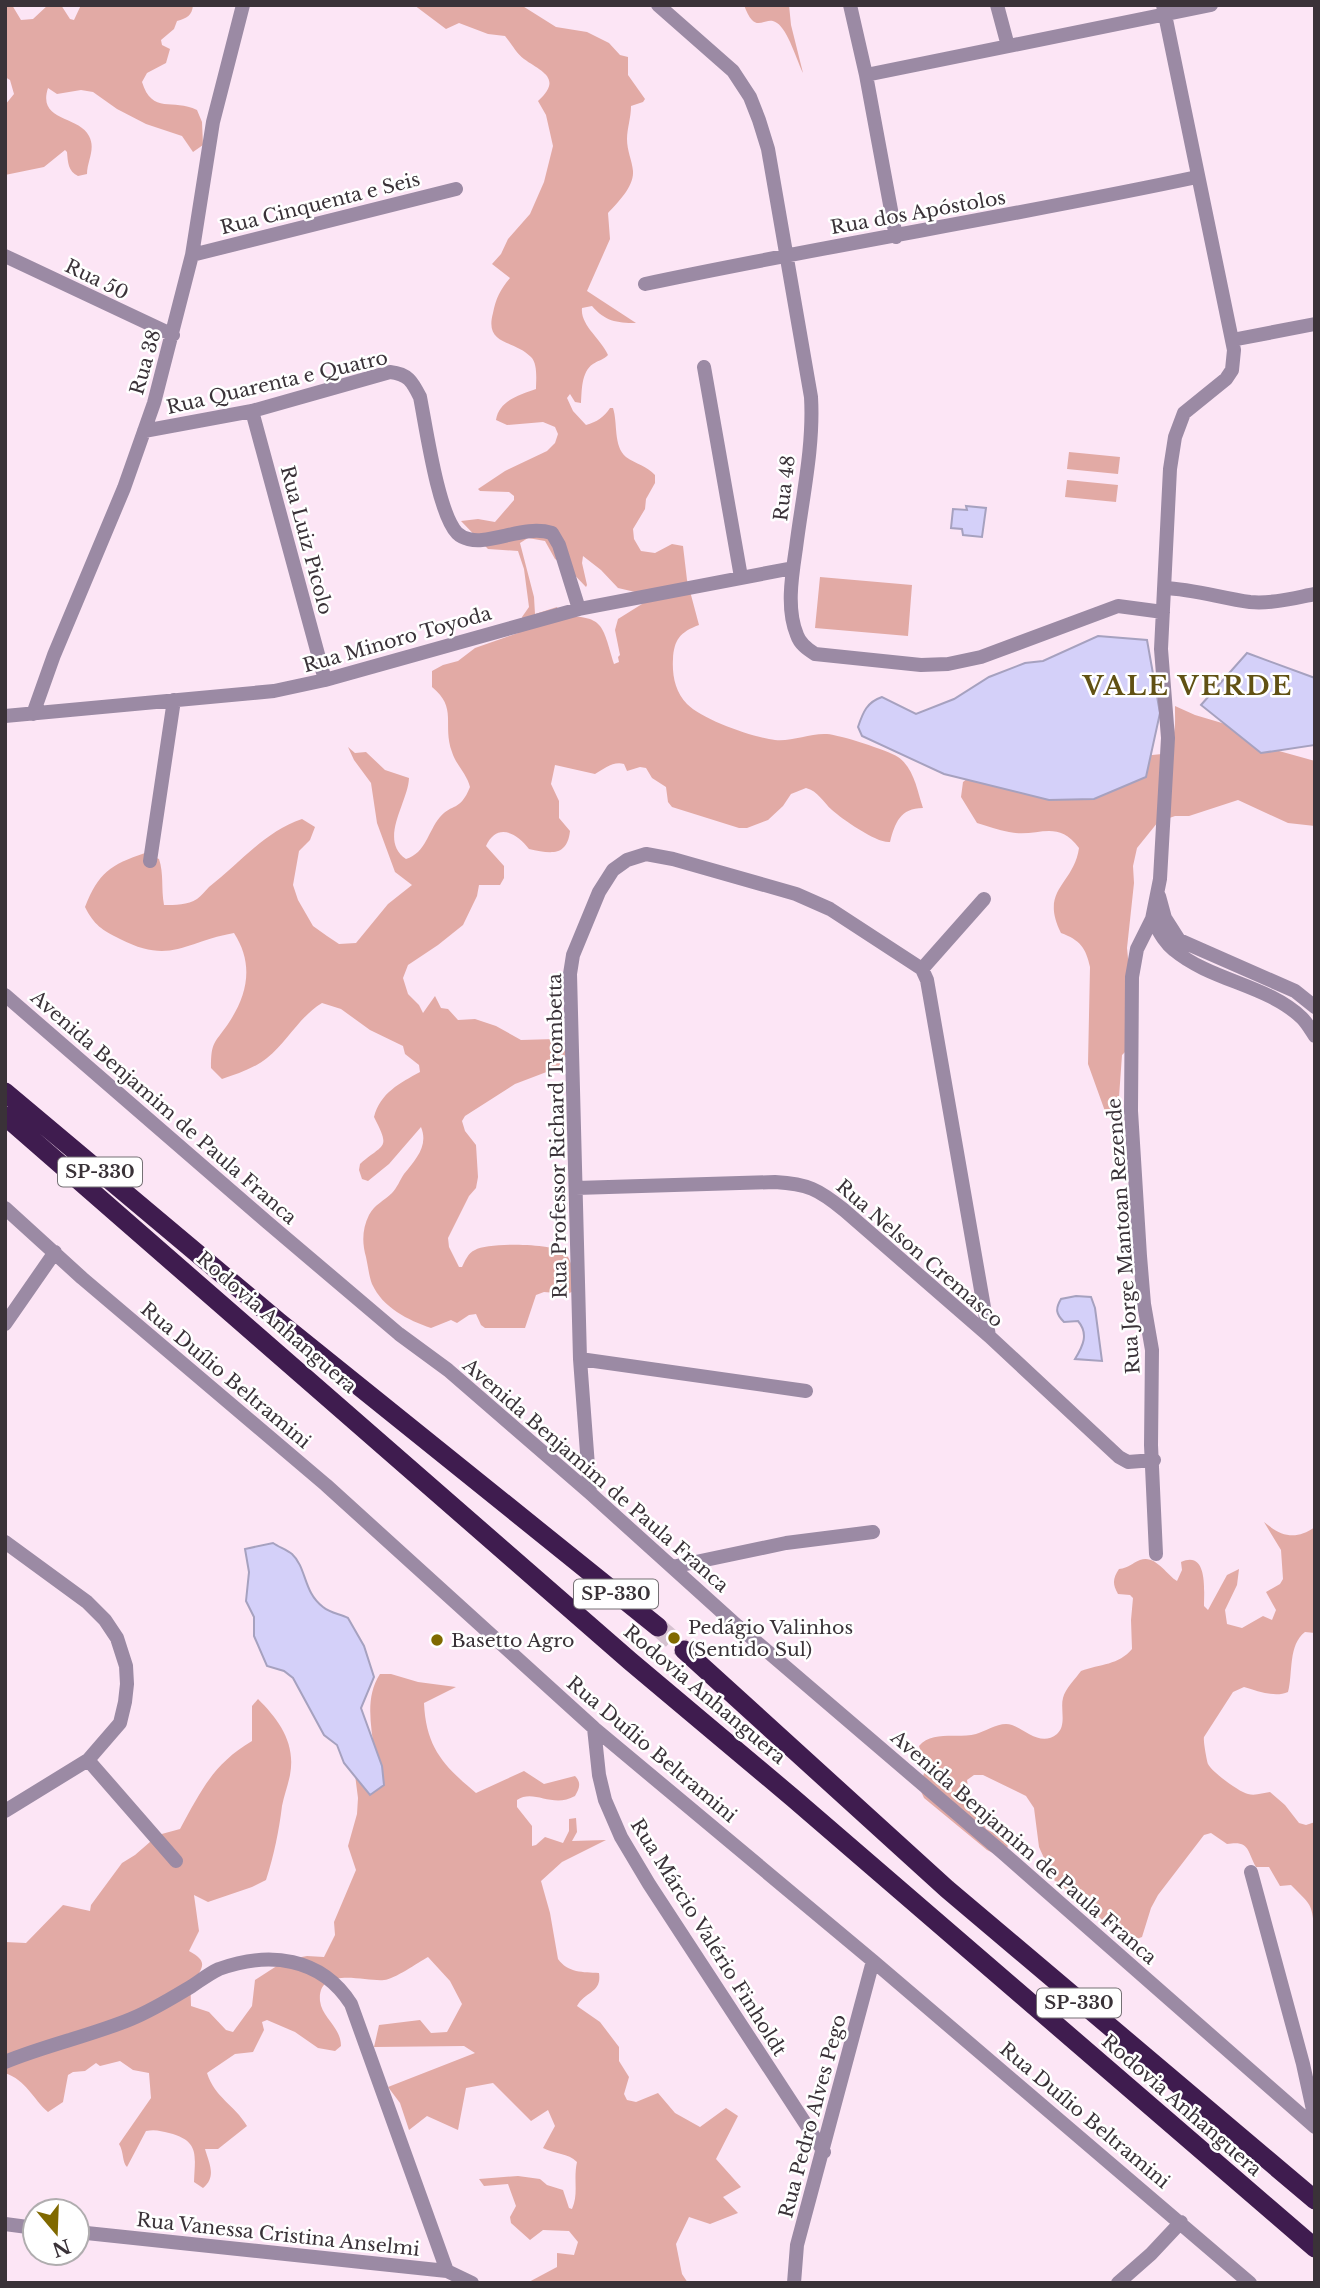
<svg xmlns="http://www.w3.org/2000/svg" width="1320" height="2288" viewBox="0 0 1320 2288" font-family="'Libre Baskerville',serif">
<rect width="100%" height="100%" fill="#fce5f5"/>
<path fill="#e2aaa5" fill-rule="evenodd" d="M5,5H12L21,20L33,19L48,5H61L70,19L74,20L81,5H193C192,16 187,18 177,21L174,29L161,40L162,45L170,49L166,63L147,73L142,82C152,115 173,98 197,110L202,122L203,145L193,152L182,136L146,124L117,109L93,92L81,90L57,94L48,88C37,122 79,115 89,136C96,149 87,161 87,174L78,176C68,171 68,163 67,152L65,150L44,167L5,175V105L14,94L10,80L5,77Z
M414,5H521L556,27L587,32L609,43L620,55L628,57V75L645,99L643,102L631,106C631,118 627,128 627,139C627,151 632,160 633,171C634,187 618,202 608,213L610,239L587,291L636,323C616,323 605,321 592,306L582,308C580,325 601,339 608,355C603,360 599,360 593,364C581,372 582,391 581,403L575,402L570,394L567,398L573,411L586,425C597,422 604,417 610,408H613C618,423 613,446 626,457C636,464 647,466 655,475V483L646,499L645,509L633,529L634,539L641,551L655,553L672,544L683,546L687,580L699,625C680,632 674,640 673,659C672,675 675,692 687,704C703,720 752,737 775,740C791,742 810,733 827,734C840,735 887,750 898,757C914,768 917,790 923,808C900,808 895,823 890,842C878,844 842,819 832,810C823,802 818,791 806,788L791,794L783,806L768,820L747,828H739L672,807L668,802L666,787L652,778L646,768L640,767L627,771L624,764C613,761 604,769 595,774L555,765L551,784L559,801V818L570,831C567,858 549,853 529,849C517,833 497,822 486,846L504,866V878L500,885H479L477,896L463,925L438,945L408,965L403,978L408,994L419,1005L423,1013L435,996L441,1008L448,1009L458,1020L475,1019L496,1026L521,1040L555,1039L561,1042L565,1048V1059L557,1068L515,1084L465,1116L462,1121L465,1131L476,1145L478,1177L476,1188L469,1196L448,1238L449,1247L459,1267H462C465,1261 468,1253 475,1250C489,1242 557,1243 566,1254C575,1266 573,1278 573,1291L568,1294L544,1292L536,1295L525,1328H485L481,1325L476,1314L469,1315L457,1323L451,1320L431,1328C408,1320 383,1308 372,1284C369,1276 368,1266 366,1257C362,1243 362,1229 369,1215C375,1204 384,1201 392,1193C397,1188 400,1180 404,1174C415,1160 429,1146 421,1127L389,1164L368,1181L362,1179L359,1170L360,1164C384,1143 391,1150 374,1117C380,1093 400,1083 420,1072L419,1065L405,1054L403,1046L370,1030L341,1009L322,1003C299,1017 288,1041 267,1058C255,1068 237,1074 222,1079L211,1068C211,1042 214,1044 228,1024C248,994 254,964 234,933C184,942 171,965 120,939C102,930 94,925 85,907C99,872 110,865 145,853L159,859C164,874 161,888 164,905C175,905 188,905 197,899C201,896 205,891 209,887C240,863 264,832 302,819L315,827L310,840L299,851L293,885L298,900L313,926L327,936L339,944L356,943L388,904L412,885L395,872L377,823L371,783L354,760L348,747L355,753L366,752L385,770L409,778C408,803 378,840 406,859C426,853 428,831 440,817C452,803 460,812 470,787C467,774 456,765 452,752C442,724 458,708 432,687V671L443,665L458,661L475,648L518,633L524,627L522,617L529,607L524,569L518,551L488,549L461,521L478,519L495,522L514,500V496L509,492L480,491L478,489L505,471L547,451L555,443L558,434L555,427L543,422L507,425L496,420C499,400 520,395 536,389C536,380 538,364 531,357C514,339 484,346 493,313C496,298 500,290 510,278L492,264L501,254L508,239L530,214L544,182L553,146L546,115L538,101C563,78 542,72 524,59C516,53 511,43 505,36L488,34L459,23L446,29ZM528,538L545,541L555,559L565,565L586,587L587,585L582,563L583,556L601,570L618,588L648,595L650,599L618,619L615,630L620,655L618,657L619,662L614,664C602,624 604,616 561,616L557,607L535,614L534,597L520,543Z
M744,5H789L791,25L803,73C797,61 788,30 777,23C764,14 756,38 744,5Z
M1069,452L1120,457L1118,474L1067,469Z
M1067,480L1118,485L1116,502L1065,497Z
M820,577L912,585L908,636L815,628Z
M1175,706L1195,715L1232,726L1265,747L1315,761V826L1288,823L1238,800L1189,816H1175L1158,822L1137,848L1133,866L1134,883L1127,948L1136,1041L1122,1055L1117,1125L1106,1114L1088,1064L1090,967C1086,948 1080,940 1061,933C1039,889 1074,885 1079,848C1057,818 1038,838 1009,832C998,830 988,826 977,823L961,797L963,782L975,773L1162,754C1177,737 1175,728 1175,706Z
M1264,1522C1281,1536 1295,1541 1315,1527V1633L1305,1632C1288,1645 1293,1672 1288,1692C1275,1698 1258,1691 1244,1687L1233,1692L1204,1737C1203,1741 1207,1761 1208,1764C1212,1772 1239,1792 1248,1794C1255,1796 1263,1793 1270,1792L1285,1805L1299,1823L1306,1825L1315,1822V1934C1311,1903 1314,1908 1291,1885L1280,1886L1269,1867H1256C1247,1851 1250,1840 1227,1844L1211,1833L1204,1835L1158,1895L1151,1908L1142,1937L1134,1940L1103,1921L1092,1909L1054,1880L1039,1847L1034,1808L1026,1796L983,1775H974L967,1780C968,1797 981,1812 986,1829L1002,1837L1008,1843L1007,1852L1001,1857L987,1850L924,1798L919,1787L926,1768L919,1746C932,1730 958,1739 976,1734C987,1731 1000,1721 1012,1725C1026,1730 1041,1747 1057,1734C1067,1725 1060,1709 1063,1698C1065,1689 1076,1678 1081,1671C1100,1664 1119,1665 1132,1649L1131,1620L1133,1598L1130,1595L1118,1594C1112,1584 1113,1578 1119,1569C1129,1568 1132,1563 1140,1560C1155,1554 1166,1574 1177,1581L1182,1570L1181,1562C1208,1550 1204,1590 1204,1606L1208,1610L1227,1575L1239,1569L1237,1585L1225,1610L1227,1624L1242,1628L1263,1616L1272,1620L1276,1610L1266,1592L1280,1584L1283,1579L1281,1550Z
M380,1674H391L418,1682L456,1687L424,1703C426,1748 444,1766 476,1793L524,1771L544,1784L575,1776C582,1783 579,1789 575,1796C552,1809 534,1788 517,1800V1807L532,1826V1846L536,1845L545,1837L563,1843L569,1831V1819L576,1818L577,1832L572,1841L606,1840L562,1862L541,1881L550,1913L558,1959C568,1973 583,1972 599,1973C602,1993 585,1991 577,2006L600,2022L619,2047V2061L629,2077L624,2094L627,2100L636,2102L658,2093L675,2113L700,2127L726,2108L738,2116L716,2159L741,2187L723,2197L738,2213L710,2224L689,2217L676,2244L682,2274L688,2283H527L557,2267V2253L574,2255L578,2242L569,2231L543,2230L530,2240L511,2223L510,2217L516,2206L508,2184L484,2186L479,2179L518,2176L540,2179L547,2185L563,2190L569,2208L572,2209C579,2193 573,2180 577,2162C568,2153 555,2154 543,2148L555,2126L548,2110L531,2121L493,2083L466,2088L458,2130L427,2116L409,2130L400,2103L388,2087L475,2053L464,2046L374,2047L379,2025L420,2020L431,2033L447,2032L462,2004L450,1981L428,1957C417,1963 395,1979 384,1980C366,1982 317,1965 320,2001C322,2018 341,2027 341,2046L335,2051L318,2048L295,2032L267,2020L262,2022L264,2030L253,2052L235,2054L207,2073C215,2098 234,2104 247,2126L218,2149H205C209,2163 217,2177 203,2188L194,2182C195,2155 200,2141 169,2133C161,2131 155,2129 146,2131L127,2167C122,2162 124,2152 119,2144L151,2098L149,2073L133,2070L120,2061L100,2066L96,2063L85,2071L73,2072L68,2075L63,2102L48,2112C33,2099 26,2080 5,2073V1942L26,1943L63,1905L90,1911L91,1905L122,1863L135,1855L158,1835L180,1829C201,1791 213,1764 252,1741V1706L258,1699C279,1720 296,1743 290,1775C288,1785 284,1796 282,1806C279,1831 274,1855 266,1880L252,1887L208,1902L194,1895L199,1931L189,1951C213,1964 198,1969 192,1988C190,1993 191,2000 191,2006L209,2012L226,2030L233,2032L252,2006L255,1980L286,1960L307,1956L324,1957L335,1935L334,1922L356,1870L348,1846L357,1814L358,1798L354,1767L374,1750C371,1724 365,1697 380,1674Z"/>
<path fill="#d4d0f9" stroke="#a6a1bf" stroke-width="2" d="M966,506L986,508L982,537L963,535L962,529L951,528L953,509L967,510Z
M1098,636L1147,640L1160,713L1146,777L1094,799L1049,800L944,774L862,736L858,727C863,712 867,702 882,697L916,714L954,699L989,677L1025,663L1043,661Z
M1247,653L1315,678V745L1261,753L1201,705Z
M1076,1296L1091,1297L1095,1308L1102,1361L1075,1359C1083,1346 1089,1334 1078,1321L1064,1322C1056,1314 1055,1309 1061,1299Z
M273,1543C279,1547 287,1550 292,1554C307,1568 303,1592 323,1607C330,1613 340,1614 348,1618L364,1646L374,1677L361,1708L382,1766L384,1785L370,1795L344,1763L337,1745L324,1735L293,1678L284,1671L267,1666L254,1636V1617L246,1601L249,1572L245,1549Z"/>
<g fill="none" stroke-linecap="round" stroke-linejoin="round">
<path stroke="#d5c1cf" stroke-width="19" stroke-dasharray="19 10" stroke-linecap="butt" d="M658,1627L684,1650"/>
<path stroke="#9b8aa4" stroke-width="14" d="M658,5L733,71L750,97L759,120L768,149L811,397C814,447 802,499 796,548C792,575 786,609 797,635C800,644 807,649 815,654L921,665L948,664L981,657L1118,606L1163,612
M850,5L866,75L896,237
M997,5L1008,46
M866,75L1211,5
M192,255L456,189
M5,256L173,335
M645,284C828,245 1014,216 1197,177
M1232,340L1315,324
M704,367L741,577
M252,411L325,680
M144,431L252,411L390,372C408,374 412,381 420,397C426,427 438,513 457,533C463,539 474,541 482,540C505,538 529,526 552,533L559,545L579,609
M1164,588C1193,589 1221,598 1250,602C1272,604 1294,598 1315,594
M33,714L54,655L124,488L154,403L192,255L213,122L243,5
M5,716L274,691L325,680L579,609L793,568
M150,861L174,700
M1159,896L1165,918L1179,940L1295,991L1315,1007
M1152,919C1159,931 1164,942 1174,950C1211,981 1268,985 1302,1018C1307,1023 1311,1030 1315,1036
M922,969L984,899
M5,995L267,1222L399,1334L448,1370L590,1493L733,1622L1003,1853L1315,2127
M576,1188L775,1182C808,1184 818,1189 844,1210L989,1336L1119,1457L1128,1462L1154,1460
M5,1208L82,1278L326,1485L594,1728L873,1961L1250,2283
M5,1324L55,1252
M580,1359L806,1391
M590,1493L580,1359L570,974L573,955L599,892L613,870L627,860L646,854L673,859L796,894L830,909L922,969L927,980L989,1336
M5,1542L87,1602L105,1620L117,1638L126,1666L127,1684L125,1702L120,1723L88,1760L5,1811
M1156,1554L1151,1445L1152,1350L1144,1304L1140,1256L1131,1111L1132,977L1137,949L1152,919L1160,879L1168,738L1161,649L1170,469L1175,437L1184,413L1226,379L1232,370L1234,350L1163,5
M672,1567L786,1543L873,1532
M594,1728L599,1775L605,1800L621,1837L649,1884L824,2152
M88,1760L176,1861
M1251,1872L1303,2064L1315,2119
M5,2062C46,2045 90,2036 131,2019C153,2010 172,1998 192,1986C201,1980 210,1973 219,1969C269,1951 321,1957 351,2004L447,2271
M5,2224L35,2228
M77,2232L447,2271L472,2283
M794,2283L797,2245L873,1961
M1118,2283L1151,2254L1181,2222"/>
<path stroke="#3f1c4f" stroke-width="19" d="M5,1092L279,1322L658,1627
M5,1116L630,1661L793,1798L1315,2248
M684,1650L947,1889L1315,2200"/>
</g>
<g fill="#806900" stroke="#fff" stroke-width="2.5">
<circle cx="674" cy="1638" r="7"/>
<circle cx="437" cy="1640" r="7"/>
</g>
<g text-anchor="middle" stroke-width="5" stroke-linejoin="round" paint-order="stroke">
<g fill="#fff" stroke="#757074" stroke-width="2">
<rect x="58" y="1157.5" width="84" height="29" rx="5"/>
<rect x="574" y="1579.5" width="84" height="29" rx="5"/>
<rect x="1037" y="1988.5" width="84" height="29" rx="5"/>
</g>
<g font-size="18" font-weight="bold" fill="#3a3238">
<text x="100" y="1178">SP-330</text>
<text x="616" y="1600">SP-330</text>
<text x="1079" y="2009">SP-330</text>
</g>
<g font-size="19" fill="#3a3238" stroke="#fff">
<text transform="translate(320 203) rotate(-14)" y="7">Rua Cinquenta e Seis</text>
<text transform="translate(918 212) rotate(-10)" y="7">Rua dos Apóstolos</text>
<text transform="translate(97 279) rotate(26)" y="7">Rua 50</text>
<text transform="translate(145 362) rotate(-74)" y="7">Rua 38</text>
<text transform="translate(277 382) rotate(-13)" y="7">Rua Quarenta e Quatro</text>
<text transform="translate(784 488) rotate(-83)" y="7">Rua 48</text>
<text transform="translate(307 540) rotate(75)" y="7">Rua Luiz Picolo</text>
<text transform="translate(397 639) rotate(-16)" y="7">Rua Minoro Toyoda</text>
<text transform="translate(164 1107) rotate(41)" y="7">Avenida Benjamim de Paula Franca</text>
<text transform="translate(557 1136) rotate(-91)" y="7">Rua Professor Richard Trombetta</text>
<text transform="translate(1123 1236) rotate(-94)" y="7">Rua Jorge Mantoan Rezende</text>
<text transform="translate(920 1253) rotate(41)" y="7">Rua Nelson Cremasco</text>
<text transform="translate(277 1322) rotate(41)" y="7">Rodovia Anhanguera</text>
<text transform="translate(226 1375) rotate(40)" y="7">Rua Duílio Beltramini</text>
<text transform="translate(596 1475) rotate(41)" y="7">Avenida Benjamim de Paula Franca</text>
<text transform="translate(705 1694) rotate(40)" y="7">Rodovia Anhanguera</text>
<text transform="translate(652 1749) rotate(40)" y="7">Rua Duílio Beltramini</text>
<text transform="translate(1024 1847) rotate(41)" y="7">Avenida Benjamim de Paula Franca</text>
<text transform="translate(709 1937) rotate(58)" y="7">Rua Márcio Valério Finholdt</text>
<text transform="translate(1182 2105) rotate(41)" y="7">Rodovia Anhanguera</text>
<text transform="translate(1085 2115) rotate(40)" y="7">Rua Duílio Beltramini</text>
<text transform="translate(812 2116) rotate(-75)" y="7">Rua Pedro Alves Pego</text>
<text transform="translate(278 2234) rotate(6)" y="7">Rua Vanessa Cristina Anselmi</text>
</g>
<g font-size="19" fill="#3a3238" stroke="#fff" text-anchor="start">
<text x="688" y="1634">Pedágio Valinhos<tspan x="688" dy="22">(Sentido Sul)</tspan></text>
<text x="451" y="1647">Basetto Agro</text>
</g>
<g font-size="26" font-weight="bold" letter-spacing="2" fill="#615114" stroke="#fff">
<text x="1188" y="695">VALE VERDE</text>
</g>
</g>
<rect width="1320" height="2288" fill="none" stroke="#3a3238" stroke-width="14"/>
<g transform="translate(56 2232) rotate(161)"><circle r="33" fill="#ffffff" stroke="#b0adaf" stroke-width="2"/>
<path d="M0-5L12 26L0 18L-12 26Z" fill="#806900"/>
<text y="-10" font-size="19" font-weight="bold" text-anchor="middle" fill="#3a3238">N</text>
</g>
</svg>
